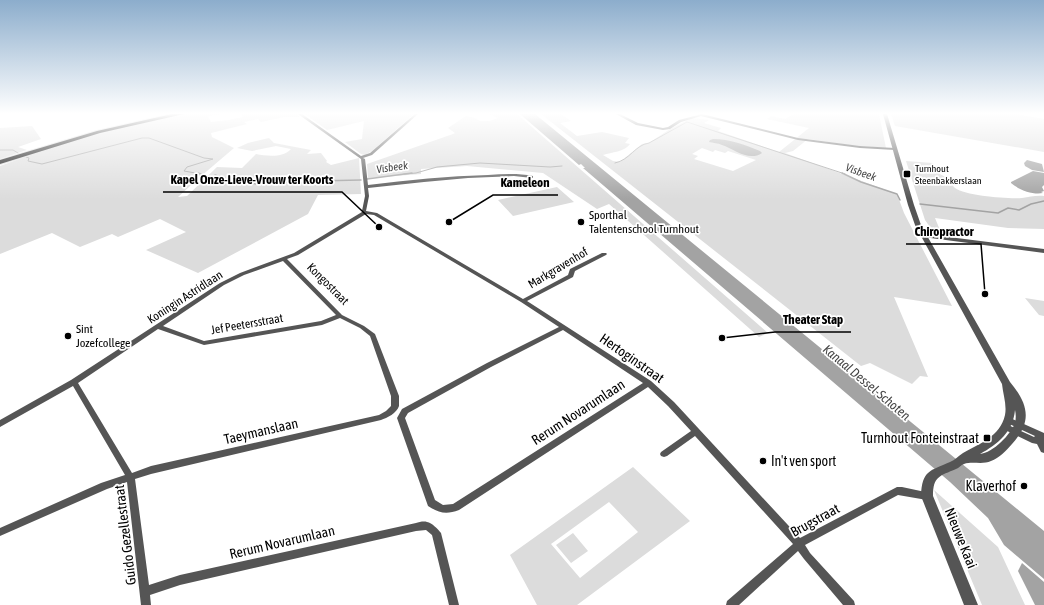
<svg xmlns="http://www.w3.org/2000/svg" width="1044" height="605" viewBox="0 0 1044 605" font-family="'Asap Condensed',sans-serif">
<rect width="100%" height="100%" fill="#fff"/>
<path fill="#dcdcdc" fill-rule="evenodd" d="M191,114H220L208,116L211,122L229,120L243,117L241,114H296L300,117H284L261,122L258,119L244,122L247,124L211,133L212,137L234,148L200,177L178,197L187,196L217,167L242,168L256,154C267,156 283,158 291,149L276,146L252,151L237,148L248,143L269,138L274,143L311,150L307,154L321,153L327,161L326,162L331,165L359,158L361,194L318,195L308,214L198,273L146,250L186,232L160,219L118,237L112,234L80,247L52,233L0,254V166C62,143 126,125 191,114Z
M305,114H414L372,151L365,155L361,154L345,142L362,139L364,121L327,130Z
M489,114H517L768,333L759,337L609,204L597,209L543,173L467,166L421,169V174L368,178L367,164L453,134L455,133L448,128L466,116L475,118L480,121H490L498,118Z
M541,114H561L571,121L560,123L577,136L602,132L629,138L625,143L630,144C624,152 612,152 603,155L613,161L620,162L642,144L649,143L670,129L692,118L709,120L704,123L721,128L718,131L779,152L809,128L767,119L771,116L785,119L794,114H879L886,148L848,145L808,139L793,151L785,153L897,194L904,213L952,306L894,297L928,377L920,376L912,384L870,363L861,366ZM702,148L713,152L715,150L725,153L728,151L756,160L733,171L694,159L698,156L692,154Z
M891,114H1016L1044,119V152L895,126Z
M32,126L41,139L18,147L27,150L0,159V128Z
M906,161L933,163C938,177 942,173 949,180C952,183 952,186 955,188C966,196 1008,199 1022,198C1030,197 1036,195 1044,196V229L1008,228L935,218L942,235L935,234L925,220Z
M557,187L574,202L513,216L498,200Z
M1025,298L1044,301V316L1039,315Z
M633,467L690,521L577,605H537L510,555ZM609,502L638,532L580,578L551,544Z
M934,490L998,547L1025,605H982Z
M573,533L588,551L571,563L556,545Z"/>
<path fill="#a3a3a3" d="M520,114H535L1044,531V579L1004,545L988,518L950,482L583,168H585L581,164L579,165Z
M713,139C730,139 745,145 760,151L762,153C749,162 734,149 722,145C718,143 713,143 709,142L710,140Z
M1027,160L1042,164L1044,172L1032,170L1025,166L1024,163Z
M1033,171L1044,173V185L1042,187L1044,191L1041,192L1043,193C1033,195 1019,190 1011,183V182Z
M1022,563L1044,582V605H1035L1018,571Z"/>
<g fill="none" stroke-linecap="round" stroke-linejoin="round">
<path stroke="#a3a3a3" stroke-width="1" d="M0,150H13L18,153
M26,157L29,158L28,161L42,164L142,138H149L204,158L213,159L187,167L184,171L201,174
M615,163C630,160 635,145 649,143L687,122L845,174
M404,174L416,173L437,167L480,163L550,167L562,166"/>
<path stroke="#a3a3a3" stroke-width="1.5" d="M198,173L201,174
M842,173L861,182L897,194L900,200
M215,175L239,183L259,184L279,182L302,183L315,181L361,180
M367,179L412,173
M920,204L998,213L1008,208L1019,210L1031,204L1044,201"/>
<defs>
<path id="primary" d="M172,114H184L100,133L0,164V160L97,131Z"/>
</defs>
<use href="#primary" stroke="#dbdbdb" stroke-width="2"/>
<path fill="#555" fill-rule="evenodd" d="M298,114H302L361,156L370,153L415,114H418L372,155L363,158L365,159L368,185C408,180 448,176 488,175C503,174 518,173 533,176V178H532L514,176L468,178L424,182L368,188L369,196L366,211L377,213L523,299L568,275L570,269L602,253H606L607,254L606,255L575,271L573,277L527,301L651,381L674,402L800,538L897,487H902L930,493L931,496L930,499L927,500L898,495L805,545L810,553L854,601L855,605H843L804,559L798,551L739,605H726L727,601L793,544L695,436L667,456L664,457L661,456L660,454L661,452L691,431L668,406L648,387L459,510C446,515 439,513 428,506L397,418L402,409L487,363L559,327L521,302L374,215L366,214L298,255L287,259L342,315L364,326L375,334L399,396C399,399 399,403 399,406C397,413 387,418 381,420L151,474L135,479L149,585L180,575L416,523C419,522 424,521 427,522C432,523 438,529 441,533L459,605H449L432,535L426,530L416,531L180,585L150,595L151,605H141L127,482L107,489L0,536V528L101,483L125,475L73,386L0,427V420L71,380L220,283L240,273L294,253L362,212V211L365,196L361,159ZM283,261L336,315L321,321L204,341L163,326L224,285L244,275ZM340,318L360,328L370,336L391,396V406L386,411L379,415L151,466L132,473L78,383L158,329L204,345L322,325ZM563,330L643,383L453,504L443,505L435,500L405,418L408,413L491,367Z
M616,114H620L638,123L663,128L668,127L679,120L702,114L798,138L860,146L895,148L897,149L895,150L860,148L798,140L701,116L681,122L670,129L663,130L636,125Z
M925,234L1044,249V253L923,237L922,236Z
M1008,417L1044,433V453L1041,452L1037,444L1032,443L1003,429L1002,427L1003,425L1006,424L1034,437L1035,436L1005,422L1004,420L1005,418Z"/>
<path fill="#555" fill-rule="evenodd" d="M883,114H887L914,205L921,225L1010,382C1028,404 1033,421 1012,444C1007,450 999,458 991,461C983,465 972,461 964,464C961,465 959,468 956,469C940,476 933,476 933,496L978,605H964L921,496C922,470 930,471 950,462C955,460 958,456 963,453C980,443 1000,437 1005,415C1007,405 1003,394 1002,384L915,225L908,205ZM1015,410C1016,414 1016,419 1015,423C1011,434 993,453 980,454C998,444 1013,432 1015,410Z"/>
<use href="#primary" fill="#000" fill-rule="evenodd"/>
</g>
<linearGradient id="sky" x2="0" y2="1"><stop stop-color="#8cadcc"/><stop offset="0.57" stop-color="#fff"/><stop offset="1" stop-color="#fff" stop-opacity="0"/></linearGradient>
<rect width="1044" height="199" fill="url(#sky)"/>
<g fill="#000" stroke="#fff" stroke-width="1.5">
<rect x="903" y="170" width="8" height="8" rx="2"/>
<circle cx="581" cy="222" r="4"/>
<circle cx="68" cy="336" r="4"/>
<rect x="983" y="434" width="8" height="8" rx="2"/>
<circle cx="763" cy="461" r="4"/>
<circle cx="1024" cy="486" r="4"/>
</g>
<g text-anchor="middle" stroke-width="3.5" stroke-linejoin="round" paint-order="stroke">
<g font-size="10" fill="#000" stroke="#fff" text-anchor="start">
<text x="915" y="172">Turnhout<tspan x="915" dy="12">Steenbakkerslaan</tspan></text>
</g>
<g font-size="11" font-style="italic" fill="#444" stroke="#fff">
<text transform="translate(392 167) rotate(-8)" y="4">Visbeek</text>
<text transform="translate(861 172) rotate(20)" y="4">Visbeek</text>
</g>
<g font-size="12" fill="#000" stroke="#fff" text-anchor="start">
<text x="589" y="219">Sporthal<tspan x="589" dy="14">Talentenschool Turnhout</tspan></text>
<text x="76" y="333">Sint<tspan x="76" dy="14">Jozefcollege</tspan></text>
</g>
<g font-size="12" fill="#000" stroke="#fff">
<text transform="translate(558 268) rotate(-31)" y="4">Markgravenhof</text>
<text transform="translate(328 284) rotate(45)" y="4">Kongostraat</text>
<text transform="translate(185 297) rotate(-33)" y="4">Koningin Astridlaan</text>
<text transform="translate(247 324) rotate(-10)" y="4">Jef Peetersstraat</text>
</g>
<g font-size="13" font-style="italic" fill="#444" stroke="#fff">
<text transform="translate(867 382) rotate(40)" y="5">Kanaal Dessel-Schoten</text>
</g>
<g font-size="14" fill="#000" stroke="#fff">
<text transform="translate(632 358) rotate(35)" y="5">Hertoginstraat</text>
<text transform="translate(578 412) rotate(-33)" y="5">Rerum Novarumlaan</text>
<text transform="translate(261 431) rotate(-13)" y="5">Taeymanslaan</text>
<text transform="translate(815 520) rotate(-29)" y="5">Brugstraat</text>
<text transform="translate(125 535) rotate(-97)" y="5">Guido Gezellestraat</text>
<text transform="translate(961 538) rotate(68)" y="5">Nieuwe Kaai</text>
<text transform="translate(282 542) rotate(-13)" y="5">Rerum Novarumlaan</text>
</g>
<g font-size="14" fill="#000" stroke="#fff" text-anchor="end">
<text x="979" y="443">Turnhout Fonteinstraat</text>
<text x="771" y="466" text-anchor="start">In't ven sport</text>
<text x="1016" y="491">Klaverhof</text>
</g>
</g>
<path fill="none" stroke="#000" stroke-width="1.5" d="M379 227L342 192H163M449 222L493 195H558M985 294L981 244H906M722 338L775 332H851"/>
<g fill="#000" stroke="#fff" stroke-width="1.5">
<circle cx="379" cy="227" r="4"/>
<circle cx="449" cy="222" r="4"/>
<circle cx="985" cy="294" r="4"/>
<circle cx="722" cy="338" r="4"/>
</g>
<g font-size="13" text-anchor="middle" font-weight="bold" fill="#000" stroke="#fff" stroke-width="3.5" stroke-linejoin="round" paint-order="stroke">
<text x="252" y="184">Kapel Onze-Lieve-Vrouw ter Koorts</text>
<text x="525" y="187">Kameleon</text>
<text x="944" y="236">Chiropractor</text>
<text x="813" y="324">Theater Stap</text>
</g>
</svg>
